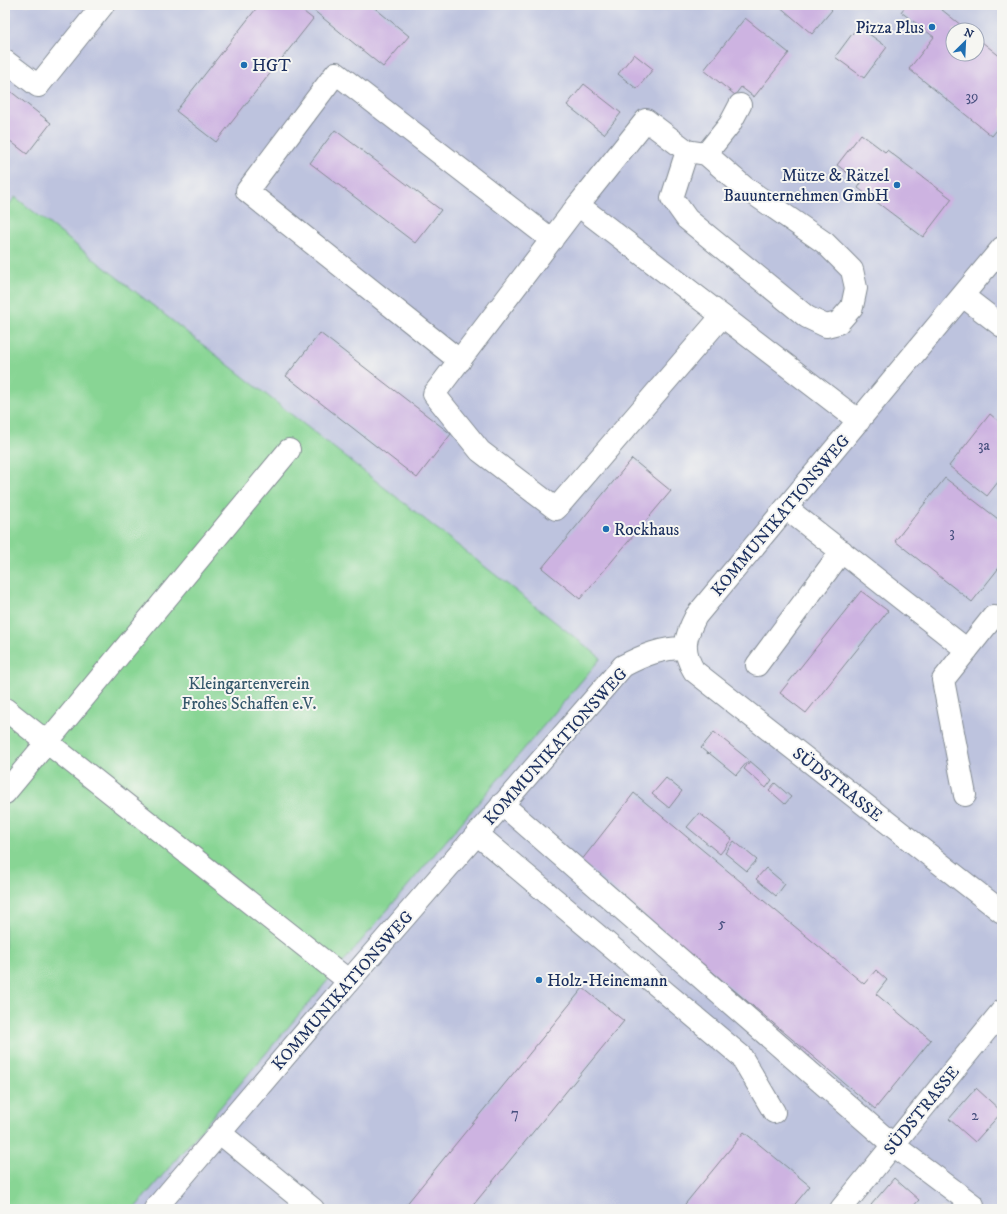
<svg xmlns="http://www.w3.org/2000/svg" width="1007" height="1214" viewBox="0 0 1007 1214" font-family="'IM FELL DW Pica',serif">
<rect width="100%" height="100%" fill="#f6f6f2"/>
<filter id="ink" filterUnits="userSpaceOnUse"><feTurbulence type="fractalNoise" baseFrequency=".025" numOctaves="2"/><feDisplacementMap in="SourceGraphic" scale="8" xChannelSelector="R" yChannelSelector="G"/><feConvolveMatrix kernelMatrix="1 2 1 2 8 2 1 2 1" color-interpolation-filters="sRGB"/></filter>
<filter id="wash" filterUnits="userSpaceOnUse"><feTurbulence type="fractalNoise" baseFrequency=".012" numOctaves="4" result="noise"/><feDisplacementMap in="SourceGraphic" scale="16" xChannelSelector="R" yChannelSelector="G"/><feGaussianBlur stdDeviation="0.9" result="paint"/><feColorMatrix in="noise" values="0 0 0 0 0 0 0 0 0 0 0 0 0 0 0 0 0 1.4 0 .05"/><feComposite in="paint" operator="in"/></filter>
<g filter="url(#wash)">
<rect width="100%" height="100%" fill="#e9e4c6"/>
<path fill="#bdc3de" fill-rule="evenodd" d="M5,5H1002V1209H134L601,658L5,210ZM953,30H977V54H953Z"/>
<path fill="#88d594" stroke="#528279" d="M15,197L601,658L134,1209H5V210Z"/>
<g id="blocks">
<path fill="#cdb3e1" d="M259,5H295L313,19L216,142L176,111Z
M307,5H371L409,36L383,67Z
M778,5H827L832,10L812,34Z
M906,5H936L967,30H953V54H977V38L1002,58V124L992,136L909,69L934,37L901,12Z
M745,18L789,53L754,97L741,87L735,95L704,70Z
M858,26L887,47L864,78L835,57Z
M634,54L653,69L637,89L618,74Z
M584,84L621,113L604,134L567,105Z
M5,87L51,123L27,154L5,137Z
M335,130L441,210L415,243L310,163Z
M861,134L885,152L887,150L952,199L923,237L858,188L861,183L837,165Z
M320,333L451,434L417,478L286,376Z
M990,414L1002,424V477L987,496L949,466Z
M632,459L671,491L580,599L542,568Z
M945,478L1002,522V564L972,602L895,541Z
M861,591L888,611L806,713L780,693Z
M714,732L749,760L736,775L709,753L708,754L701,748Z
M750,761L772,780L766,788L744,769Z
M666,778L682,791L669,808L652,794Z
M775,783L791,797L785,804L769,790Z
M634,793L864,984L876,970L887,980L876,994L931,1040L875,1109L581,861Z
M699,813L732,839L720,854L687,827Z
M734,841L757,860L747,871L725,853Z
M766,868L785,884L776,896L756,879Z
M583,988L624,1021L470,1209H410L405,1206Z
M976,1088L1002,1112L975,1142L949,1119Z
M744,1132L810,1186L791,1209H681Z
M894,1178L919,1200L911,1209H875L871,1205Z"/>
</g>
</g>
<g filter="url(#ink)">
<use href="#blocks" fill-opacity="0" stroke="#828a92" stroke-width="1"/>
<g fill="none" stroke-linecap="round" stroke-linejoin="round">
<defs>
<path id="minor" d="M5,61L38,86L103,5
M687,151L706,154L744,187L825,243L852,270L856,288L852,307L838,323L826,326L807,317L687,219L672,198Z
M706,154L730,124L740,105
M578,205L646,120L687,151
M1002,248L696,616C685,637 681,649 694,671L1002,912
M963,296L1002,326
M722,316L556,509L480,451L434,394L578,205L859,421
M460,361L247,191L336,73L552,240
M786,508L967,650
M757,665L842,551
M5,709L349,981
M5,793L289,450
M965,795L943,680L993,617L1002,618
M502,804L892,1144L973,1205
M477,834L741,1056L774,1112
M220,1133L313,1209
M155,1209L349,981L623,666C644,655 661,648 685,648
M841,1209L1002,1011"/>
</defs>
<use href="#minor" stroke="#828a92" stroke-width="24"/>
<use href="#minor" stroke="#fff" stroke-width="22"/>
</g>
</g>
<g fill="#1f6fb2" stroke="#f6f6f2" stroke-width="1.5">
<circle cx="932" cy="27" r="4"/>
<circle cx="244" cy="65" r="4"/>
<circle cx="897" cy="185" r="4"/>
<circle cx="606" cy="529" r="4"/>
<circle cx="539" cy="980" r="4"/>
</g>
<g text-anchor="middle" stroke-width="4" stroke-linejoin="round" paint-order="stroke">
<g font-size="15" fill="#48507f">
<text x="972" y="101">39</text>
<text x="984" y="450">3a</text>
<text x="952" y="537">3</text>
<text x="722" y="928">5</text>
<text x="515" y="1118">7</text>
<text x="975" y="1120">2</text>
</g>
<g font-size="17" fill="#1b2f5e" stroke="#f6f6f2" text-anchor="start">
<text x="924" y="33" text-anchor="end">Pizza Plus</text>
<text x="252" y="71">HGT</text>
<text x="889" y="181" text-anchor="end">Mütze &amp; Rätzel<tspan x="889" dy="20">Bauunternehmen GmbH</tspan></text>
<text x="614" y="535">Rockhaus</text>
<text x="547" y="986">Holz-Heinemann</text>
</g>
<g font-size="17" fill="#1b2f5e" stroke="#f6f6f2">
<text transform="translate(780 515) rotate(-50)" y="6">KOMMUNIKATIONSWEG</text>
<text transform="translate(555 746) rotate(-48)" y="6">KOMMUNIKATIONSWEG</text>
<text transform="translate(838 784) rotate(38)" y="6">SÜDSTRASSE</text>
<text transform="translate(342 990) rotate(-49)" y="6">KOMMUNIKATIONSWEG</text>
<text transform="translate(921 1110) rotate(-51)" y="6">SÜDSTRASSE</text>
</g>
<g font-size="17" fill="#36586c" stroke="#f6f6f2">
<text x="249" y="689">Kleingartenverein<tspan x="249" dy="20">Frohes Schaffen e.V.</tspan></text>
</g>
</g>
<rect width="1007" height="1214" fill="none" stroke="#f6f6f2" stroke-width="20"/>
<g transform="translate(965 42) rotate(24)"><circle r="19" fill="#f6f6f2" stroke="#9ea6b7"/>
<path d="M0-3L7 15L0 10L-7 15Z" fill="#1f6fb2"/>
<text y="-6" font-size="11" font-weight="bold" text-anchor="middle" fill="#1b2f5e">N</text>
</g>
</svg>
